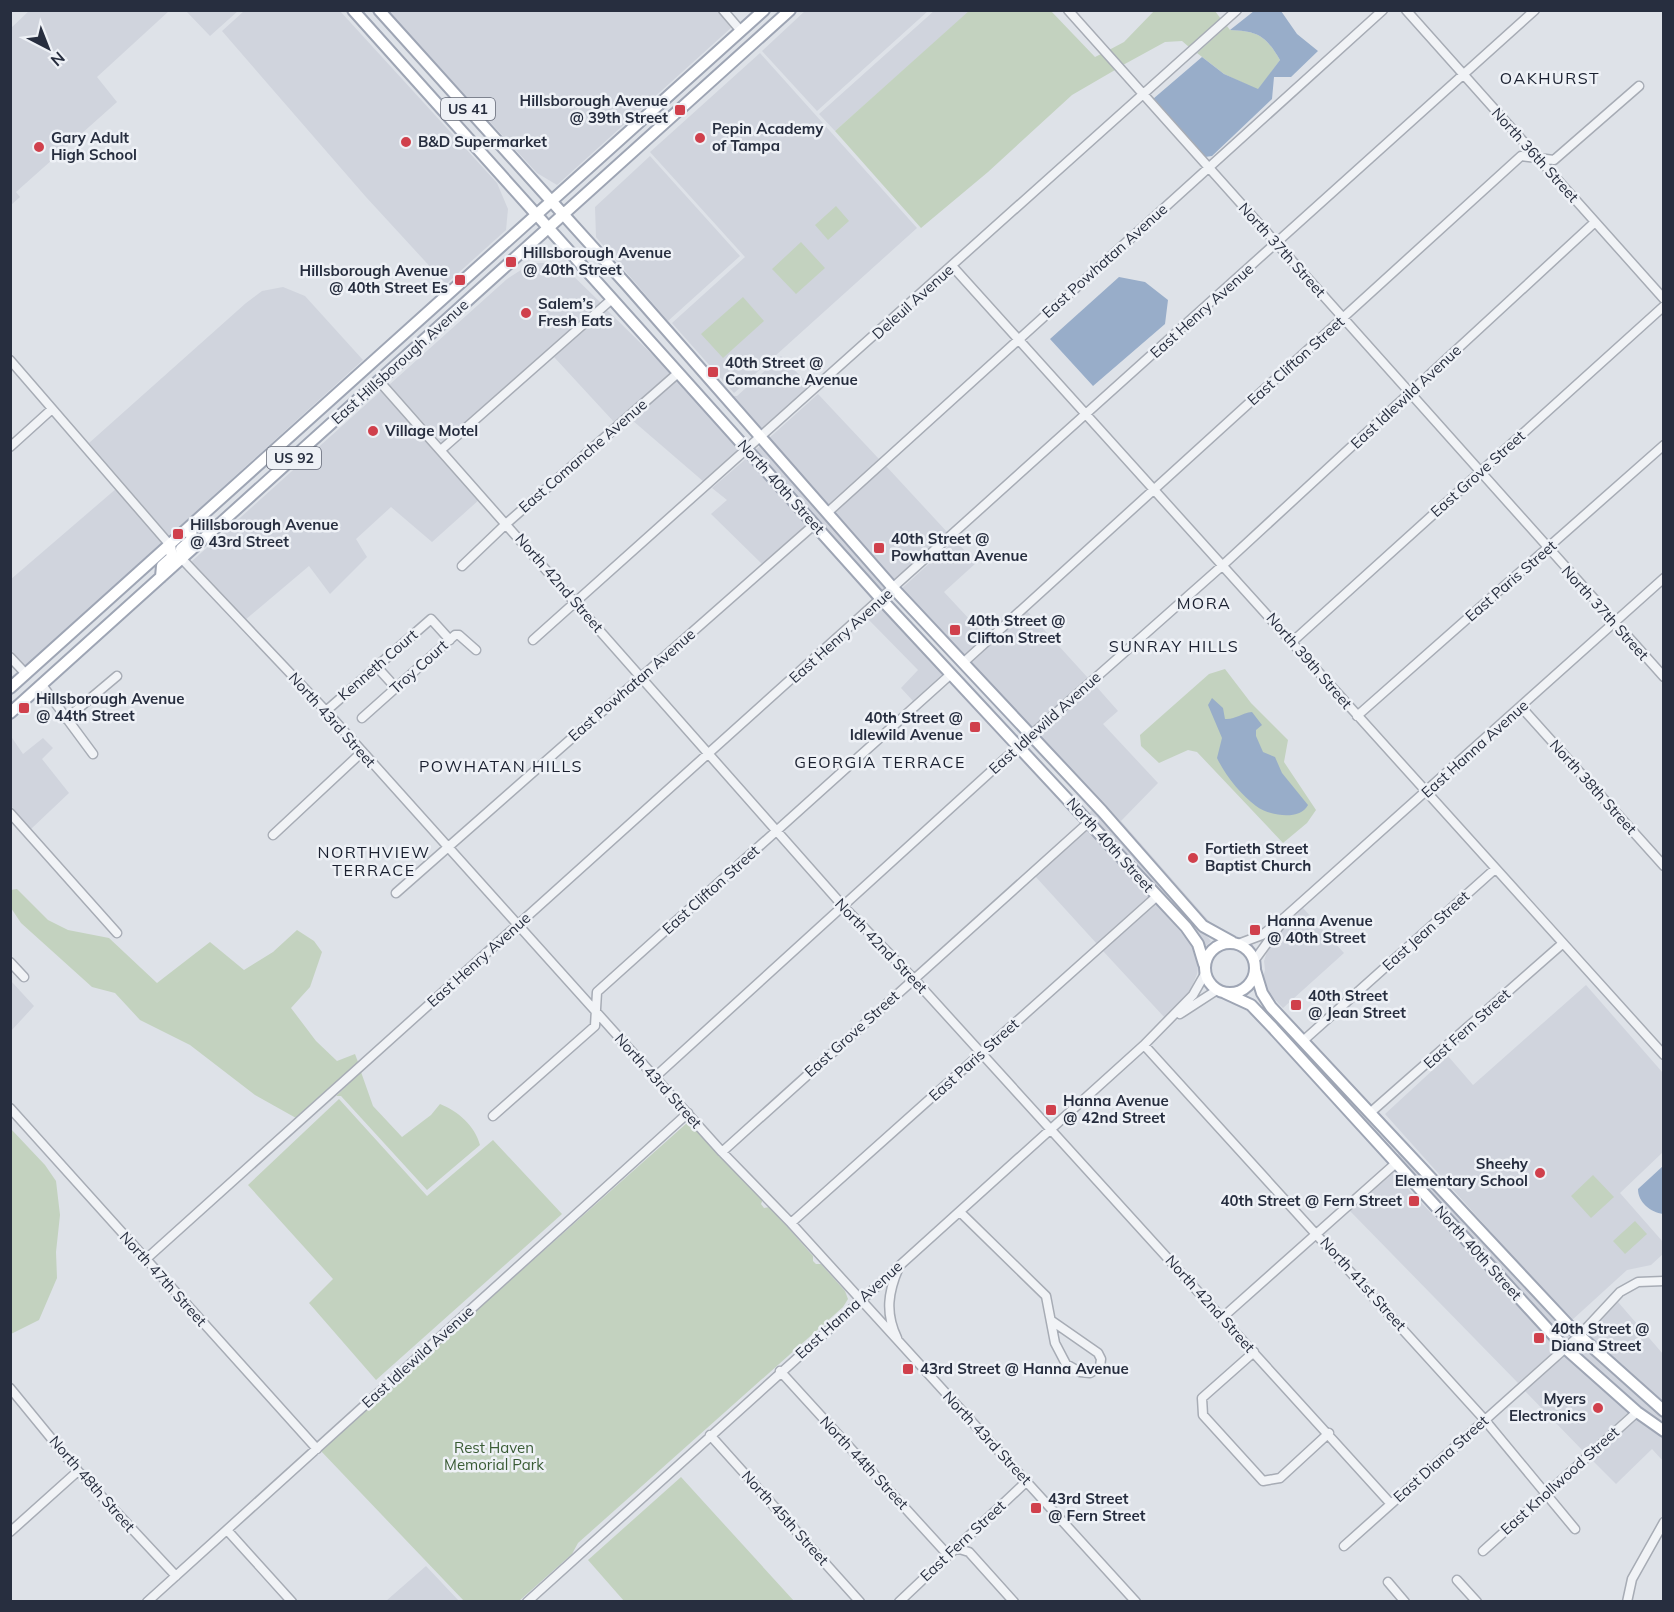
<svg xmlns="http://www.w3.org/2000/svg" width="1674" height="1612" viewBox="0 0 1674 1612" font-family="Mulish,sans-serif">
<rect width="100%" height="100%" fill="#dee2e8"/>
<path fill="#d0d4dd" d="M30,10L169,11L97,77L117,102L16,192L20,197L11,205V28Z
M806,10H928V11L817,111L762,51Z
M935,10L970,11L835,131L819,114Z
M186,11H238L210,36Z
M244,11H340L497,183L508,209L506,230L446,284L366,197L222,31Z
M388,11H717L732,27L557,185L537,173Z
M760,53L917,228L734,393L672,323L745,257L650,152Z
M650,156L740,256L668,321L596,237L595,207Z
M532,263H560L601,303L442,443L389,385L507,279Z
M283,287L305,296L363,360L169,536L89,443L246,303L262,291Z
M607,310L671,373L614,422L554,357Z
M781,356L811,387L761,432L728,392L733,396H737Z
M678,380L741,450L704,482L632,420Z
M382,390L480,499L432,542L391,507L356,539L367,557L330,594L309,566L245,620L191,562Z
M818,394L879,459L827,507L768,439Z
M761,445L887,588L882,593L754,451Z
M748,457L808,524L762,564L711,514L727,500L712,488Z
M886,466L948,533L894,583L834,514Z
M117,488L162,542L25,667L11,650L10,580Z
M955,540L976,563L944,592L985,636L963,657L900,590Z
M882,606L944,673L913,701L901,688L918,670L868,619Z
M1027,611L1088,678L1031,728L970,664Z
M1095,685L1118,711L1103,724L1158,783L1121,821L1222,936L1219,937L1038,735Z
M10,735L23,754L43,738L53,748L42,759L69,793L31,829L11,806Z
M1093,808L1211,941L1205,947L1089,814Z
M1090,828L1150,896L1097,944L1035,876Z
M1156,903L1200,955L1197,974L1190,991L1165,1018L1103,951Z
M1303,908L1344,953L1283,1008L1261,985L1265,970L1264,961L1268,948L1289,921Z
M11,981L34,1006L11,1031Z
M1586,985L1663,1073V1152L1620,1193L1663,1242V1254L1651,1265L1627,1270L1571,1321L1385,1114L1448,1056L1473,1085Z
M1401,1151L1573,1335L1565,1341L1392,1159Z
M1391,1171L1559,1347L1518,1383L1349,1210Z
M1618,1302L1663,1354V1406L1586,1336Z
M1580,1342L1647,1405L1663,1416V1426L1640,1409L1572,1348Z
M1566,1354L1630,1411L1584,1452L1524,1390Z
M1638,1418L1663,1436V1461L1652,1449L1616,1484L1591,1459Z
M426,1566L459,1601H386Z"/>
<path fill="#c3d2bf" d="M970,10L1051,11L1095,57L1101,54L1115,70L1072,95L988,172L921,228L835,131Z
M1154,11H1215L1221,19L1189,47L1182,41L1165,42L1123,65L1109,50L1124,42Z
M1227,26L1230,30C1258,31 1266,36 1280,60L1258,90L1224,74L1197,53Z
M836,206L849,221L828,240L815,225Z
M801,242L825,268L796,294L772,269Z
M743,297L764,321L723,358L701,334Z
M1225,669L1251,703L1288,740L1284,762L1316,810L1307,823L1283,843L1197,752L1188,750L1159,763L1141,746L1140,735L1209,674Z
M17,889L48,920L68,930L109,938L157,983L210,942L244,970L273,952L297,930L314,941L322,952L310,987L291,1008L316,1041L337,1061L355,1054L358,1062L296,1118L255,1095L190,1045L140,1020L115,993L92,987L21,923L11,908V890Z
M361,1072L373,1106L402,1137L431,1115L440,1104C458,1111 475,1126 480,1145L427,1190L341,1096H336L304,1127Z
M339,1099L427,1196L493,1140L562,1214L376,1380L309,1303L333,1279L248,1185Z
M688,1122L694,1126L763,1199L761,1204L764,1208L770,1207L813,1256V1261L816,1264H821L845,1291L848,1299L843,1307L578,1543L572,1554L519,1601H464L320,1450Z
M11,1129L45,1165L56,1181L60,1215L56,1252L57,1278L39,1320L11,1334Z
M1593,1175L1614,1197L1591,1218L1571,1196Z
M1635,1221L1647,1234L1625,1254L1613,1241Z
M681,1477L794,1601H624L588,1560Z"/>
<path fill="#98adc9" d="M1254,11H1281L1297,34L1318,51L1291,77H1274L1272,99L1212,156L1205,157L1153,99L1202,57L1224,74L1258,89L1280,60C1266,36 1258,31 1230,30Z
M1119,277L1145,282L1168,300L1165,324L1093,386L1050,339Z
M1212,698L1223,708L1225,719C1235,720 1241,713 1252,712L1262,725L1256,730V736L1263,752L1275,757L1282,773L1308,805C1300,821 1269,816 1256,806C1241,795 1225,775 1217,758L1222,738L1208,705Z
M1663,1166V1214C1651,1212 1638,1203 1638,1189Z"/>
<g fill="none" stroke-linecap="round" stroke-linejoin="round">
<defs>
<path id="minor" d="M723,10L741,31
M1068,10L1664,677
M1406,10L1664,299
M953,267L1664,1055
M10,360L170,545
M379,381L843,906L913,978L1391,1504
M10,447L52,409
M442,449L612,299
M827,513L1383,10
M182,559L326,711L722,1152L791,1223L1136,1602
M462,566L507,523L678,373
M533,640L1237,10
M1292,642L1664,306
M10,657L26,674
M963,663L1521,156L1554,160L1639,86
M377,667L396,688
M42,685L93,754
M1522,708L1664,866
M326,711L431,619L450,640
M1357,716L1664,445
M362,718L455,635H459L476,650
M66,719L117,676
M10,813L117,933
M273,835L361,753
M396,893L815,524
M1238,944L1262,935L1285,917L1664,578
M1254,961L1280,925
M10,962L24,977
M1180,1014L1217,990
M1304,1040L1495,869
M1144,1045L1484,1419L1575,1529
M655,1077L1031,735L1223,565L1595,222
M10,1108L317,1449
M1371,1112L1562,944
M493,1116L595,1026L597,992L951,674
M722,1152L1090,821
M960,1212L1046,1296L1055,1343L1066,1364L1080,1372L1090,1373L1100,1367L1101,1359L1098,1353L1052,1321
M791,1223L1156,897
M145,1260L1535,10
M1223,1317L1396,1163
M897,1338C885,1313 888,1292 899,1267
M1254,1352L1202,1398L1203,1415L1263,1481L1280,1478L1329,1433
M780,1371L948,1555
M10,1388L78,1471L176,1576
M710,1435L860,1602
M227,1530L292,1602
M10,1532L78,1471
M1344,1546L1579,1336L1620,1292L1638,1282L1664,1281
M956,1548L969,1552L1014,1602
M1483,1551L1637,1412
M1457,1580L1477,1602
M1388,1582L1405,1602
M147,1602L688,1113
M527,1602L1144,1045L1193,995L1205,974
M899,1602L1027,1481
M1627,1602L1632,1579L1664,1522"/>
<path id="major" d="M353,10L882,600L1186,927L1198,944L1204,964
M379,10L627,285L894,589L1102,811L1203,926L1232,942
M182,559L181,549L191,540L192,525
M161,577L162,566L172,557L170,545
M10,688L764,10
M10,713L790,10
M1205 968a25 25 0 1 1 50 0a25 25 0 1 1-50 0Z
M1255,970L1262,993L1271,1007L1571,1328L1664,1411
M1225,993L1251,1005L1273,1028L1565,1348L1637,1412L1664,1431"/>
</defs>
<use href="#minor" stroke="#a7acb5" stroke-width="11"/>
<use href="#major" stroke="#9ea5b4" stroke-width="14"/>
<use href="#minor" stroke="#f1f3f6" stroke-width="8"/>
<use href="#major" stroke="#fff" stroke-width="10"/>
</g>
<g fill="#d0404c" stroke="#eef1f6" stroke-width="2">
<rect x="674" y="104" width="12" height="12" rx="3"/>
<circle cx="700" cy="138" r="6"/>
<circle cx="406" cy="142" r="6"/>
<circle cx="39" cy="147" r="6"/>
<rect x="505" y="256" width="12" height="12" rx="3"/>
<rect x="454" y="274" width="12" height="12" rx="3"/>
<circle cx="526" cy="313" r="6"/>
<rect x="707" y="366" width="12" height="12" rx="3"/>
<circle cx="373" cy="431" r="6"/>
<rect x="172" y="528" width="12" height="12" rx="3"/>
<rect x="873" y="542" width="12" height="12" rx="3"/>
<rect x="949" y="624" width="12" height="12" rx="3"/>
<rect x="18" y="702" width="12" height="12" rx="3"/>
<rect x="969" y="721" width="12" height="12" rx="3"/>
<circle cx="1193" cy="858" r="6"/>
<rect x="1249" y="924" width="12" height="12" rx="3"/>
<rect x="1290" y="999" width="12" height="12" rx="3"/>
<rect x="1045" y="1104" width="12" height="12" rx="3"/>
<circle cx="1540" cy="1173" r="6"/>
<rect x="1408" y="1195" width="12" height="12" rx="3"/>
<rect x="1533" y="1332" width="12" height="12" rx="3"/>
<rect x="902" y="1363" width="12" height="12" rx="3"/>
<circle cx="1598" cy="1408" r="6"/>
<rect x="1030" y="1502" width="12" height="12" rx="3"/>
</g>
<g text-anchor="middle" stroke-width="5" stroke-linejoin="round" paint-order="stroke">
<g fill="#eef1f6" stroke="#636876" stroke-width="1.5">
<rect x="441" y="98" width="54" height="22" rx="4.5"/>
<rect x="267" y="447" width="54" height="22" rx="4.5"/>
</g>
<g font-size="14" font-weight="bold" fill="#272e3f">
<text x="468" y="114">US 41</text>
<text x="294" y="463">US 92</text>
</g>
<g font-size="15" font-weight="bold" fill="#272e3f" stroke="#eef1f6" text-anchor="start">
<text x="668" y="106" text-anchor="end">Hillsborough Avenue<tspan x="668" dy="17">@ 39th Street</tspan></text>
<text x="712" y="134">Pepin Academy<tspan x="712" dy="17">of Tampa</tspan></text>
<text x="51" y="143">Gary Adult<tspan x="51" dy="17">High School</tspan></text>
<text x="418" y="147">B&amp;D Supermarket</text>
<text x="523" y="258">Hillsborough Avenue<tspan x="523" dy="17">@ 40th Street</tspan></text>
<text x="448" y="276" text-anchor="end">Hillsborough Avenue<tspan x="448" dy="17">@ 40th Street Es</tspan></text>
<text x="538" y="309">Salem’s<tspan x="538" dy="17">Fresh Eats</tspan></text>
<text x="725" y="368">40th Street @<tspan x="725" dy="17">Comanche Avenue</tspan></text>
<text x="385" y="436">Village Motel</text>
<text x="190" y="530">Hillsborough Avenue<tspan x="190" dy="17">@ 43rd Street</tspan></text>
<text x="891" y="544">40th Street @<tspan x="891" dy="17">Powhattan Avenue</tspan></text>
<text x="967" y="626">40th Street @<tspan x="967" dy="17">Clifton Street</tspan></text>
<text x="36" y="704">Hillsborough Avenue<tspan x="36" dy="17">@ 44th Street</tspan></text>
<text x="963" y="723" text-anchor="end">40th Street @<tspan x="963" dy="17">Idlewild Avenue</tspan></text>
<text x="1205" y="854">Fortieth Street<tspan x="1205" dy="17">Baptist Church</tspan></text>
<text x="1267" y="926">Hanna Avenue<tspan x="1267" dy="17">@ 40th Street</tspan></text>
<text x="1308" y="1001">40th Street<tspan x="1308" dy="17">@ Jean Street</tspan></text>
<text x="1063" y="1106">Hanna Avenue<tspan x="1063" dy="17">@ 42nd Street</tspan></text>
<text x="1528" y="1169" text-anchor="end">Sheehy<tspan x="1528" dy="17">Elementary School</tspan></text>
<text x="1402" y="1206" text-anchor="end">40th Street @ Fern Street</text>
<text x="1551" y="1334">40th Street @<tspan x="1551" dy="17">Diana Street</tspan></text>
<text x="920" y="1374">43rd Street @ Hanna Avenue</text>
<text x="1586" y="1404" text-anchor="end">Myers<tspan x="1586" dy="17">Electronics</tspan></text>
<text x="1048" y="1504">43rd Street<tspan x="1048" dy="17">@ Fern Street</tspan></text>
</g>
<g font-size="15" fill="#272e3f" stroke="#eef1f6">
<text transform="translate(1535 155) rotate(48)" y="5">North 36th Street</text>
<text transform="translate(1282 250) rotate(48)" y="5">North 37th Street</text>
<text transform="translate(1105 261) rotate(-42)" y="5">East Powhatan Avenue</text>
<text transform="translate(913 302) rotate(-42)" y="5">Deleuil Avenue</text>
<text transform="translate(1202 311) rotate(-42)" y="5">East Henry Avenue</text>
<text transform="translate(1296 361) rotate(-42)" y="5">East Clifton Street</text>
<text transform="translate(400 362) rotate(-42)" y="5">East Hillsborough Avenue</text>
<text transform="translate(1406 397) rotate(-43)" y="5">East Idlewild Avenue</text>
<text transform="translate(583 456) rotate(-41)" y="5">East Comanche Avenue</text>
<text transform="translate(1478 474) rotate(-42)" y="5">East Grove Street</text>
<text transform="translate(781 487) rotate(48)" y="5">North 40th Street</text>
<text transform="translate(1511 581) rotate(-41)" y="5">East Paris Street</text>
<text transform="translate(559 583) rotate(49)" y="5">North 42nd Street</text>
<text transform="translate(1605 613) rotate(48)" y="5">North 37th Street</text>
<text transform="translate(841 636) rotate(-42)" y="5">East Henry Avenue</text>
<text transform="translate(1309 661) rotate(49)" y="5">North 39th Street</text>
<text transform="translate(378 665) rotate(-41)" y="5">Kenneth Court</text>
<text transform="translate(419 667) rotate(-42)" y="5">Troy Court</text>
<text transform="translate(632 685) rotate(-41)" y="5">East Powhatan Avenue</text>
<text transform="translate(332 720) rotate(48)" y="5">North 43rd Street</text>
<text transform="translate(1045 723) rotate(-42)" y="5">East Idlewild Avenue</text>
<text transform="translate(1475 749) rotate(-42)" y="5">East Hanna Avenue</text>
<text transform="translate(1593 787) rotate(48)" y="5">North 38th Street</text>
<text transform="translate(1110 845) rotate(48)" y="5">North 40th Street</text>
<text transform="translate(711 890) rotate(-42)" y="5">East Clifton Street</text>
<text transform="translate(1426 931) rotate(-42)" y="5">East Jean Street</text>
<text transform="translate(881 946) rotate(46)" y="5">North 42nd Street</text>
<text transform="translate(479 960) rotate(-42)" y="5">East Henry Avenue</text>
<text transform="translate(1467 1029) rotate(-42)" y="5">East Fern Street</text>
<text transform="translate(852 1034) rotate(-42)" y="5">East Grove Street</text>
<text transform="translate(974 1060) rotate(-42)" y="5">East Paris Street</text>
<text transform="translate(658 1081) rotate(48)" y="5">North 43rd Street</text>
<text transform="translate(1478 1253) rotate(48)" y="5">North 40th Street</text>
<text transform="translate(163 1279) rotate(48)" y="5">North 47th Street</text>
<text transform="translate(1363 1284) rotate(48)" y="5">North 41st Street</text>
<text transform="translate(1210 1304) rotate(48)" y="5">North 42nd Street</text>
<text transform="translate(849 1310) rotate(-42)" y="5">East Hanna Avenue</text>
<text transform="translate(418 1357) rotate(-42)" y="5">East Idlewild Avenue</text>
<text transform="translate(987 1438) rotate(47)" y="5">North 43rd Street</text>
<text transform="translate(1441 1459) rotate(-42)" y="5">East Diana Street</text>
<text transform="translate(864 1463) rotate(47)" y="5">North 44th Street</text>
<text transform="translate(1560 1481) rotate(-42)" y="5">East Knollwood Street</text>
<text transform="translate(92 1484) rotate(49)" y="5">North 48th Street</text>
<text transform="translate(785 1518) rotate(48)" y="5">North 45th Street</text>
<text transform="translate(963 1541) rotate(-43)" y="5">East Fern Street</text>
</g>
<g font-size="15" fill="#395b34" stroke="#eef1f6">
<text x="494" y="1453">Rest Haven<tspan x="494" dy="17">Memorial Park</tspan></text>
</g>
<g font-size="16" letter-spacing="1.5" fill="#1a2030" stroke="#eef1f6">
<text x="1550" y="84">OAKHURST</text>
<text x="1204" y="609">MORA</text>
<text x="1174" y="652">SUNRAY HILLS</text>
<text x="880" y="768">GEORGIA TERRACE</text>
<text x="501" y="772">POWHATAN HILLS</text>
<text x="374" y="858">NORTHVIEW<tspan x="374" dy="18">TERRACE</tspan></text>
</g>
</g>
<rect width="1674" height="1612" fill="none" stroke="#272e3f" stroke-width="24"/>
<g transform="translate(48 48) rotate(138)" stroke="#eef1f6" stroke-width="4.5" paint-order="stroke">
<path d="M0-4.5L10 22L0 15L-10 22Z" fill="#272e3f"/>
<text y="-9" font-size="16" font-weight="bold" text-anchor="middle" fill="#272e3f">N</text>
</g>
</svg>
